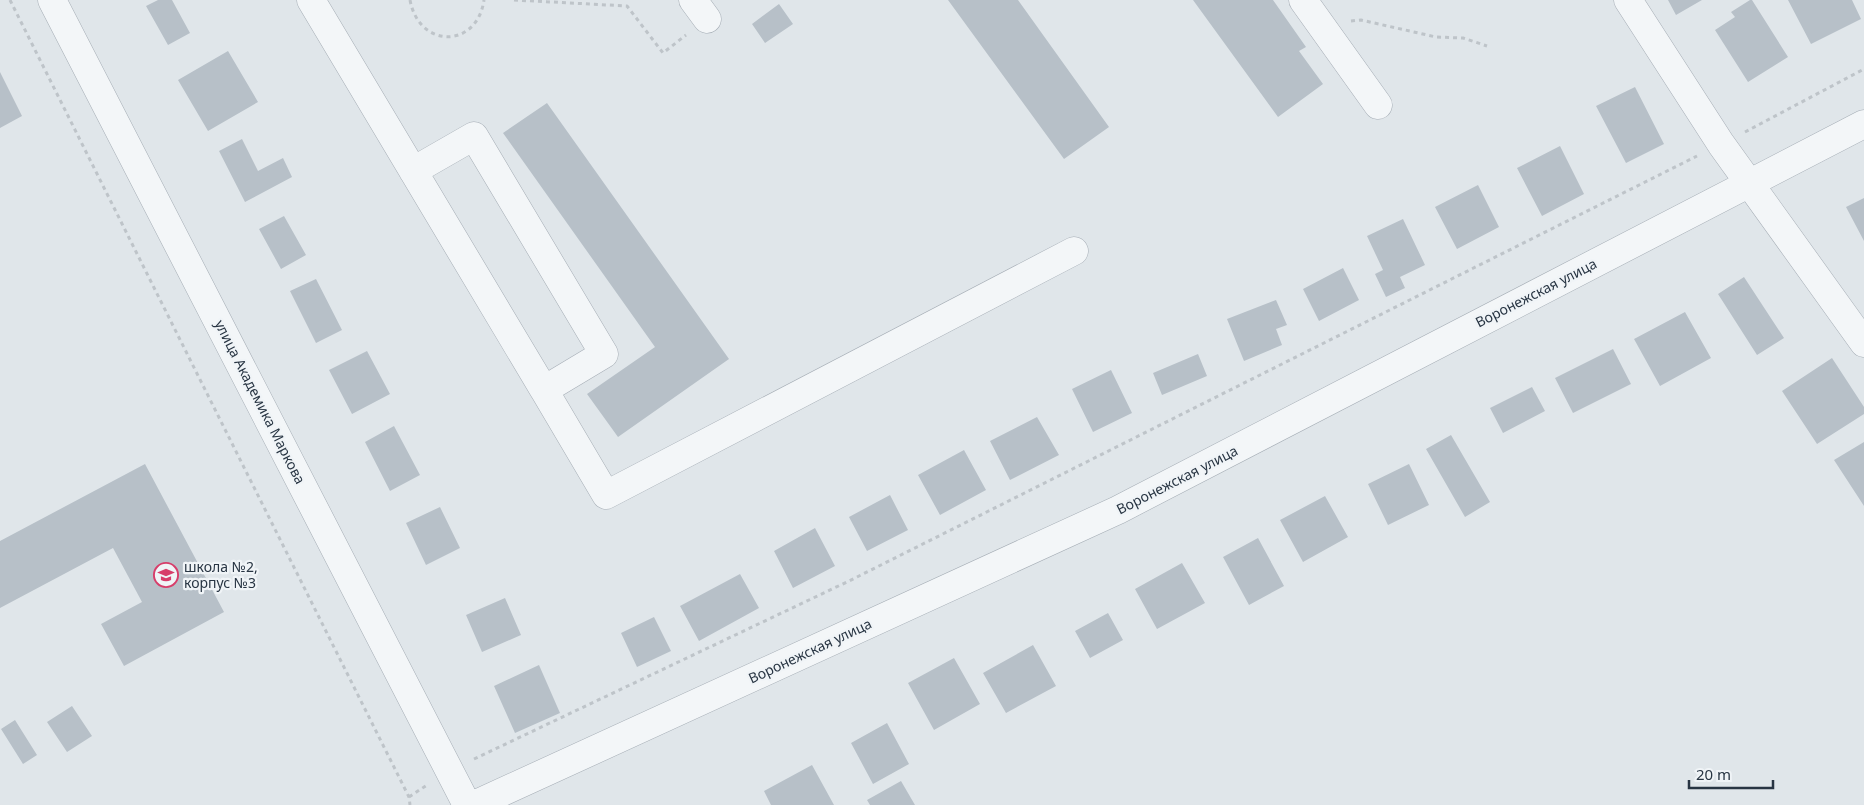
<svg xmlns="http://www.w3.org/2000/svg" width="1864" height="805" viewBox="0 0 1864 805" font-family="'Noto Sans',sans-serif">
<rect width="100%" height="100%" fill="#e0e6ea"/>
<path fill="#b7c0c8" d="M158,0H172L190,33L168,45L146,6Z
M948,0H1018L1109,127L1064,159Z
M1193,0H1273L1306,47L1299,51L1323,84L1278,117Z
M1668,0H1702L1676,15Z
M1750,0H1752L1788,57L1748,82L1715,30L1735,17L1731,12Z
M1788,0H1852L1861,19L1811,44Z
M779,4L793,24L765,43L752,24Z
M228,51L258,102L208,131L178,80Z
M0,72L22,116L0,128Z
M1635,87L1664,144L1626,163L1596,106Z
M547,103L729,359L618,437L587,394L655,347L503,133Z
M242,139L258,171L283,158L292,177L245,202L219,151Z
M1560,146L1584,194L1542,216L1517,168Z
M1478,185L1499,227L1457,249L1435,207Z
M1864,198V241L1846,207Z
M284,216L306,255L281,269L259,229Z
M1403,219L1425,265L1400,277L1405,288L1386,297L1375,274L1383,270L1367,236Z
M1343,268L1359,300L1319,321L1303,289Z
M1744,277L1784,338L1757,355L1718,294Z
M316,279L342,330L316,343L290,291Z
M1276,300L1287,325L1276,329L1282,345L1244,361L1227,319Z
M1685,312L1711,358L1660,386L1634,339Z
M1613,349L1631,384L1573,413L1555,378Z
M367,351L390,394L352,414L329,370Z
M1198,354L1207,376L1162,395L1153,373Z
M1832,358L1864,407V414L1817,444L1782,391Z
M1111,370L1132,413L1093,432L1072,389Z
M1532,387L1545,411L1503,433L1490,408Z
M1037,417L1059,455L1010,480L990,441Z
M394,426L420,475L390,491L365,442Z
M1451,435L1490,502L1465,517L1426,449Z
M1864,442V506L1834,460Z
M964,450L986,490L940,515L918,475Z
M145,464L224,612L124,666L101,624L142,602L113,548L0,608V541Z
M1409,464L1429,505L1388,525L1368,484Z
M890,495L908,530L867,551L849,517Z
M1325,496L1348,537L1303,562L1280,520Z
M440,507L460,548L426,565L406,523Z
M815,528L835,566L793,588L774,551Z
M1258,538L1284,586L1249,605L1223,557Z
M1182,563L1205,603L1157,629L1135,589Z
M740,574L759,608L699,641L680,606Z
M505,598L521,635L482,652L466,615Z
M1108,613L1123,640L1090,658L1075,631Z
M654,617L671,651L637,667L621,633Z
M1033,645L1056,686L1006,713L983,673Z
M954,658L980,704L934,730L908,683Z
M539,665L560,713L515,733L494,686Z
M72,706L92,736L67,752L47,722Z
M15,720L37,755L23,764L1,729Z
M887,723L909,764L873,784L851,743Z
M812,765L834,805H771L764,791Z
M901,781L915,805H870L867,800Z"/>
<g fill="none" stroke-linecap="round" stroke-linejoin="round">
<defs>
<path id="minor" d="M52,0L467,805
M311,0L544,390L604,354L474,136L413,171
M693,0L707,19
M1303,0L1378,105
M1628,0L1721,144L1864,343
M544,390L606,495L1074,251
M474,805L1118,510L1864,124"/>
</defs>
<use href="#minor" stroke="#a5adb5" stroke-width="29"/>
<path stroke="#bec4c9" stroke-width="3" stroke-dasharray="4 4" stroke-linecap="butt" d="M10,0L409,797L410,805
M410,0C419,49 477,49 484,0
M514,0L627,6L663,53L686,35
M1351,21L1361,20L1436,37L1463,38L1487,46
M1745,132L1864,69
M474,759L849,581L1697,156
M409,797L427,785"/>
<use href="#minor" stroke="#f3f6f8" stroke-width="28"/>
</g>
<defs>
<symbol id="school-ring" viewBox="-11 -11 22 22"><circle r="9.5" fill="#f0f4f7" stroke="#d73d6a" stroke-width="1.5"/><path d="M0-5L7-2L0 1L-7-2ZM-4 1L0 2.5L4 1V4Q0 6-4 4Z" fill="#d73d6a"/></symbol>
</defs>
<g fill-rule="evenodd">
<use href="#school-ring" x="152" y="561" width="28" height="28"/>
</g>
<g text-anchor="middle" stroke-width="4.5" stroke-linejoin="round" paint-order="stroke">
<g font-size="14" fill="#283543" stroke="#f0f4f7">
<text transform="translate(1536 293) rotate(-27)" y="5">Воронежская улица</text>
<text transform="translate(260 402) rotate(63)" y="5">улица Академика Маркова</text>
<text transform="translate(1177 480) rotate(-27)" y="5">Воронежская улица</text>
<text transform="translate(810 651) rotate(-25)" y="5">Воронежская улица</text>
</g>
<g font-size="14" fill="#283543" stroke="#f0f4f7" text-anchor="start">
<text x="184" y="572">школа №2,<tspan x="184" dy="16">корпус №3</tspan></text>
</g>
</g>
<path d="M1689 780v8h84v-8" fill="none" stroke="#283543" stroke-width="2.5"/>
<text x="1696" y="780" font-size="15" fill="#283543" stroke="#f0f4f7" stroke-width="4" paint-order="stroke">20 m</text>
</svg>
